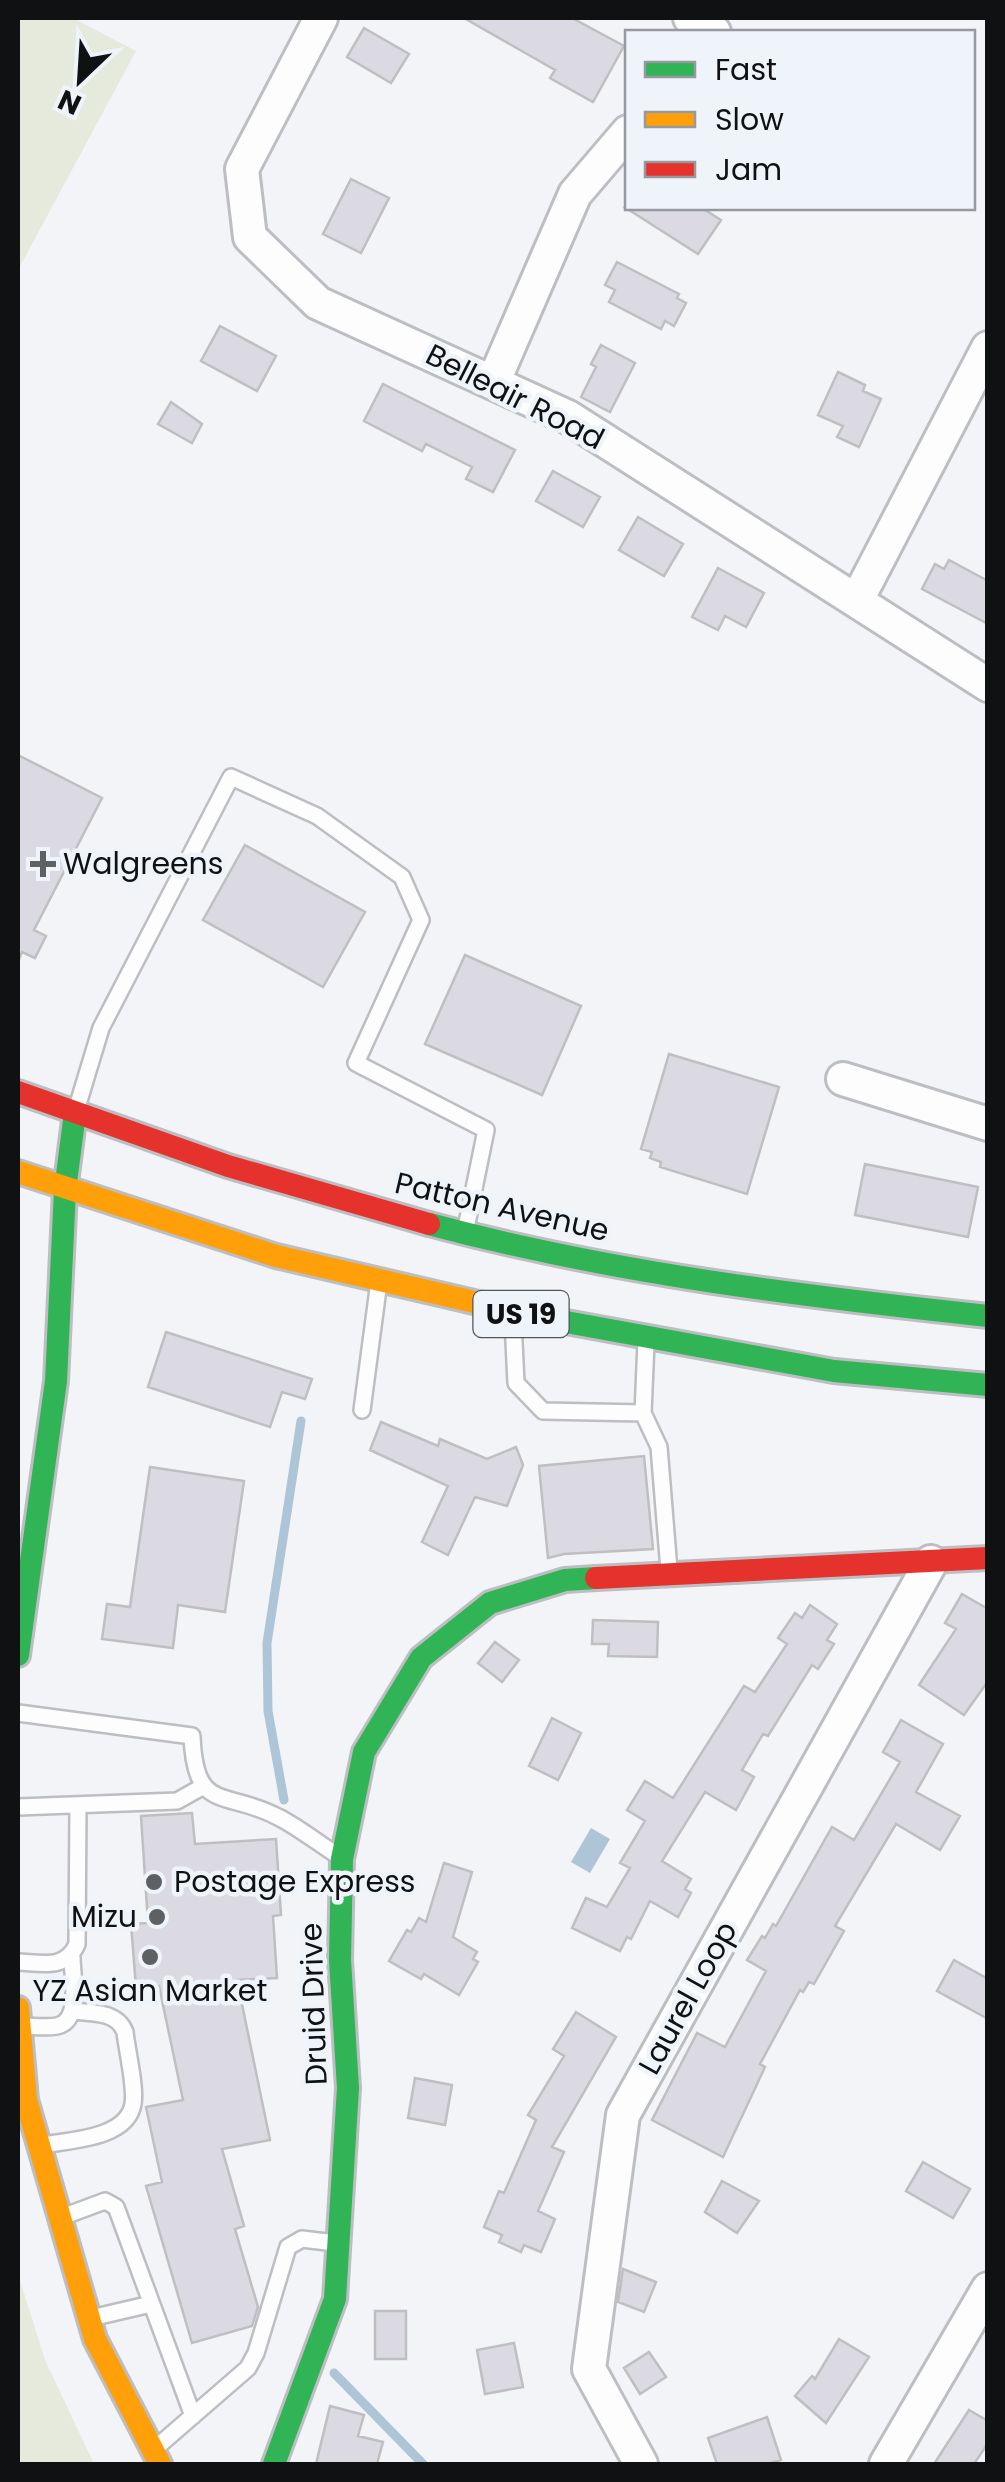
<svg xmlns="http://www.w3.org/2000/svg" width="1005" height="2482" viewBox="0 0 1005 2482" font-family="Poppins,sans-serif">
<rect width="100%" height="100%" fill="#f2f4f7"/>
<path fill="#e6eadc" d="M18,18H73L136,51L18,270Z
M18,2274L45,2360L94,2464H18Z"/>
<path fill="#aec4d7" d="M591,1828L610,1839L590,1873L571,1862Z"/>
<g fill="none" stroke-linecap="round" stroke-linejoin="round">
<path stroke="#aec4d7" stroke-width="9" d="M284,1800L268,1711L267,1643L301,1421
M334,2373L423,2464"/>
</g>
<path fill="#dbdae2" stroke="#bfbfc2" stroke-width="2.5" d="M464,18H572L624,46L593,102L550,78L555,70Z
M364,28L409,54L391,83L347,57Z
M351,179L389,198L361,253L323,234Z
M626,208H702L721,220L698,254Z
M617,262L679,294L677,298L686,303L674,326L665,321L661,329L609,302L615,290L605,285Z
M220,326L276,356L257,391L201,361Z
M601,345L635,363L610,412L581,397L596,367L591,364Z
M838,372L865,385L863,391L881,399L859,447L837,437L843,426L818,415Z
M383,384L515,450L493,492L466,479L472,467L426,444L422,451L364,421Z
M171,402L202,424L192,443L158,424Z
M553,471L600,497L583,527L536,501Z
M638,517L683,544L664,576L619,550Z
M949,560L988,581V624L922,589L935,564L944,569Z
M718,568L764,593L746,627L725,616L718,630L692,617Z
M18,755L102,798L34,930L46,936L35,958L22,952L18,962Z
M245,845L365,912L323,987L203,920Z
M465,955L581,1006L542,1095L425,1044Z
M669,1054L779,1087L747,1194L660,1167L661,1162L650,1158L652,1152L641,1149Z
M865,1164L978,1187L968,1237L855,1215Z
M166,1332L312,1379L305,1399L282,1392L270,1427L148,1387Z
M381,1422L438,1446L440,1439L487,1459L516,1447L523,1465L507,1506L475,1497L448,1555L422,1542L448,1486L370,1450Z
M644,1456L653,1549L564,1554L548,1558L539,1466Z
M150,1467L244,1481L225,1612L178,1605L173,1648L102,1639L107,1604L130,1607Z
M962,1594L988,1609V1681L964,1715L919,1685L956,1629L945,1623Z
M810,1605L837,1624L827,1640L834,1644L818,1669L812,1665L768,1736L763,1734L742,1770L754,1777L736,1810L705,1792L662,1861L691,1879L685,1889L691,1893L678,1917L650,1901L631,1939L627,1937L620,1951L572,1928L586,1898L607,1907L630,1868L620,1863L645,1821L627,1810L645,1781L673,1798L744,1686L755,1692L787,1644L778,1638L795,1613L802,1618Z
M593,1620L658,1622L657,1657L608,1656L609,1644H592Z
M495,1642L519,1660L502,1682L478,1663Z
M552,1718L581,1733L558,1780L529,1766Z
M901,1720L943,1744L916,1792L960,1816L940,1850L896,1824L835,1926L844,1931L814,1984L809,1982L803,1992L800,1990L760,2064L765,2067L723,2157L652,2120L697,2033L725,2047L766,1971L747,1960L762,1936L765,1938L773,1924L776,1926L832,1827L854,1840L900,1762L883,1752Z
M192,1813L195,1844L276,1839L281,1915L273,1916L277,1978L237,1980L270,2140L222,2149L244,2226L235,2229L258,2307L252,2326L192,2343L146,2186L162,2182L146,2107L183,2100L159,1986L136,1987L131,1924L148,1923L141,1816Z
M444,1863L472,1872L453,1937L477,1952L473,1959L478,1962L459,1995L424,1974L421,1979L389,1961L407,1930L411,1932L419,1918L426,1922Z
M954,1960L988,1979V2019L937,1991Z
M576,2012L616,2037L552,2147L564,2152L538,2211L555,2219L541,2252L524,2245L521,2252L499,2242L502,2235L484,2227L499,2191L504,2193L536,2120L528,2115L564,2056L553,2049Z
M415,2078L452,2085L445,2125L408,2118Z
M923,2162L970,2189L953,2218L906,2191Z
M722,2181L759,2201L737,2233L705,2212Z
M623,2269L656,2282L644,2312L618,2302Z
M375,2311H406V2359H375Z
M839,2339L869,2357L826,2423L795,2396L812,2376L815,2379Z
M514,2343L523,2387L485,2394L477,2350Z
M649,2352L666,2377L640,2394L624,2368Z
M330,2406L364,2415L358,2436L383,2442L377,2464H316Z
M969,2410L988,2421V2443L974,2464H934Z
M767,2417L781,2460L767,2464H717L708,2438Z"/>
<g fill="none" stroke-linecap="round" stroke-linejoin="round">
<defs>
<path id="lane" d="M78,1104L101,1028L231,777L317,816L402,877L421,920L356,1063L486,1130L466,1228
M513,1321L516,1383L543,1411L643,1413L646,1342
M362,1410L378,1289
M643,1413L659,1447L669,1570
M18,1713L192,1736C195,1814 225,1789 278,1817C298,1827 318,1843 337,1855
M18,1807L177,1801L202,1787
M18,1962C42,1963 66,1970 77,1944L78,1806
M23,2026C33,2026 46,2028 57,2026C82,2021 72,1975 72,1957
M43,2145C69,2140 127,2139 133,2104C136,2087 127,2051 125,2032C117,2011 92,2013 72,2011
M62,2217L105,2201L116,2207L193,2416
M91,2318L151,2304
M158,2446L248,2368L256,2353L288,2247L302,2239L335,2243"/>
<path id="street" d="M321,18L242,169L250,237L318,303L568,417L988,685
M690,18L714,32
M493,383L575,194L628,132
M857,600L988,348
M843,1079L988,1124
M641,2464L589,2369L623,2115L931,1562
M886,2464L988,2289"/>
<path id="fast" d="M429,1224C612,1273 800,1296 988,1316
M539,1317L834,1371L988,1385
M18,1655L56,1381L65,1190L75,1113
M274,2464L335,2299L348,2088L340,1960L342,1859L364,1752L421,1658L490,1603L565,1580L596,1578"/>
<path id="slow" d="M18,1172L276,1256L539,1317
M18,2008L26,2100L95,2339L160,2464"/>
<path id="jam" d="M18,1092L228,1166L429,1224
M596,1578L988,1558"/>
</defs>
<use href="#lane" stroke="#bcbec1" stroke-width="20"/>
<use href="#street" stroke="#bcbec1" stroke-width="38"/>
<use href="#fast" stroke="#bcbec1" stroke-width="28"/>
<use href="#slow" stroke="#bcbec1" stroke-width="28"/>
<use href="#jam" stroke="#bcbec1" stroke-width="28"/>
<use href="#lane" stroke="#fdfdfe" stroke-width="15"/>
<use href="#street" stroke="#fdfdfe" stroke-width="32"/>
<use href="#fast" stroke="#30b455" stroke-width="22"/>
<use href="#slow" stroke="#ff9f0a" stroke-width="22"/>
<use href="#jam" stroke="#e5322d" stroke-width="22"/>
</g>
<g fill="#5f6063" stroke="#eff3fa" stroke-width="4">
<path d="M38 849h10v10h10v10h-10v10h-10v-10h-10v-10h10z"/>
<circle cx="154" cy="1882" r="10"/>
<circle cx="157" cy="1917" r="10"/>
<circle cx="150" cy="1957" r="10"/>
</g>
<g text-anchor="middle" stroke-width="9" stroke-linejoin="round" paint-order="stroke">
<rect fill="#eff3fa" stroke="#535558" stroke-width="2.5" x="473.5" y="1291" width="95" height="46" rx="8"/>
<g font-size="28" font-weight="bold" fill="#101113">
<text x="521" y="1324">US 19</text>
</g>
<g font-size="30" fill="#101113" stroke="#eff3fa">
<text transform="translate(515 397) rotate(27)" y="10">Belleair Road</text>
<text transform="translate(502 1207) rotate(13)" y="10">Patton Avenue</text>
<text transform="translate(688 1998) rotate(-61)" y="10">Laurel Loop</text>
<text transform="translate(314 2004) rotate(-92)" y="10">Druid Drive</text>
</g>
<g font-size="30" fill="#101113" stroke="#eff3fa" text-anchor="start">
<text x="63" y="874">Walgreens</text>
<text x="174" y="1892">Postage Express</text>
<text x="137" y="1927" text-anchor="end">Mizu</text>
<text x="150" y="2001" text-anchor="middle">YZ Asian Market</text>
</g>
</g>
<rect width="1005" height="2482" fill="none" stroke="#101113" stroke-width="40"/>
<rect x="625" y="30" width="350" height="180" fill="#eff3fa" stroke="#96999e" stroke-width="2.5"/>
<rect x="645" y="62" width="50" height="15" fill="#30b455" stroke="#96999e" stroke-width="2.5"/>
<text x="715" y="80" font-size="30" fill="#101113">Fast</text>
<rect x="645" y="112" width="50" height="15" fill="#ff9f0a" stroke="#96999e" stroke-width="2.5"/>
<text x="715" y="130" font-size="30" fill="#101113">Slow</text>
<rect x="645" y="162" width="50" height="15" fill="#e5322d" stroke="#96999e" stroke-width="2.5"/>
<text x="715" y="180" font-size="30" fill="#101113">Jam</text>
<g transform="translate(80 80) rotate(205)" stroke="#eff3fa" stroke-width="8" paint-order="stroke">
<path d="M0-8L18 38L0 25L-18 38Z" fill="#101113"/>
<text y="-15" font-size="28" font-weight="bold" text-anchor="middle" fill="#101113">N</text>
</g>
</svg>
